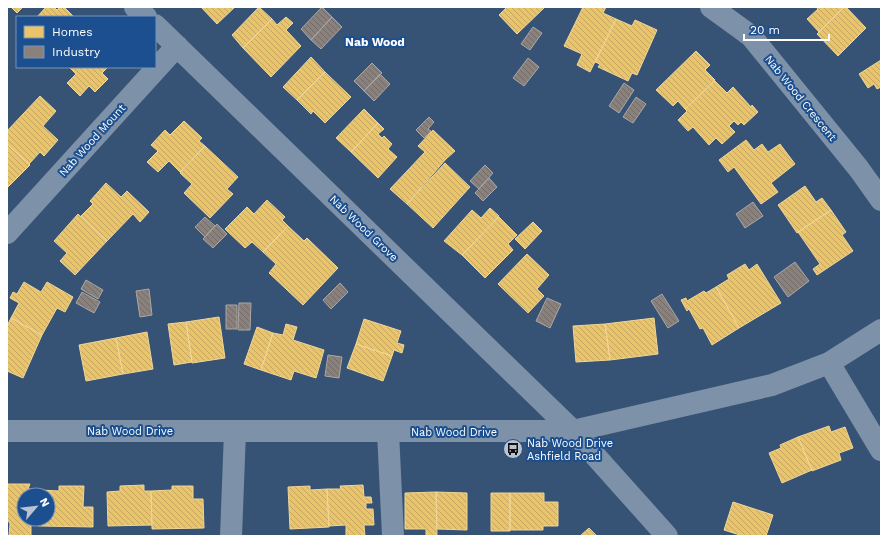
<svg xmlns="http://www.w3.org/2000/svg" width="888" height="543" viewBox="0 0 888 543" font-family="'Work Sans',sans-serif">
<defs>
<pattern id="homes-back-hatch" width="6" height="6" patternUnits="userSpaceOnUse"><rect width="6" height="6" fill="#e9c46a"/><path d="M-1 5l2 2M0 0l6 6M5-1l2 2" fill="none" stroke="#c2a662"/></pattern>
<pattern id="industry-back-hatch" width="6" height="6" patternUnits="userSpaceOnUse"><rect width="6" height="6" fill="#8a817c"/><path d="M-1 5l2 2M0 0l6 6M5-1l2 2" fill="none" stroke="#716c69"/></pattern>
</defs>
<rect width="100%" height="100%" fill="#365274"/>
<path fill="url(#homes-back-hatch)" stroke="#f0d697" d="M11,7H23L17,13Z
M46,7H54L57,10L60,7H64L74,17H37Z
M201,7H235L217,24Z
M259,7L272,19L243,48L232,35Z
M507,7H545L517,34L499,15Z
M583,7H606L603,13L616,19L590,72L577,65L582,54L564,46Z
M816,7H844L819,32L807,19L818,9Z
M844,7H846L866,28L838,56L817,34Z
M286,17L293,23L286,30L301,46L271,77L243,48L272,19L277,25Z
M616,19L632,26L635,20L657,30L637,75L632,73L628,81L598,67L600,64L595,62Z
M696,51L710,65L705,70L715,80L685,109L678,101L673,106L656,90Z
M311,57L325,72L297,100L283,87Z
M881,60V87L877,89L874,84L868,88L859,74Z
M69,67H108L102,73L108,79L95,92L89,86L80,96L67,83L76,74Z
M325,72L351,97L325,123L313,111L311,114L297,100Z
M715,81L727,93L733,87L751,107L752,105L758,112L744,125L741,122L738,125L734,121L729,126L735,132L722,144L716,138L709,145L693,127L688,131L678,120L687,111L685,109Z
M40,96L56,111L43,126L58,140L44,156L40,152L29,164L7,144V131Z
M364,109L378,123L351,152L336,138Z
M184,121L202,138L199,141L205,146L180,172L169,161L158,172L147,162L158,151L151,145L165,130L170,135Z
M378,123L384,129L378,134L382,138L384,136L392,144L388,149L397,157L378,178L351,152Z
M433,130L455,151L446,159L407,204L390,189L425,152L418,146Z
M746,140L754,150L762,144L768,152L780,144L795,164L771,183L778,192L761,204L734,167L728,172L719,160Z
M7,144L30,165L7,188Z
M205,146L238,177L227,189L233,194L210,218L184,193L192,184L180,173Z
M445,163L470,187L433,228L407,204Z
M106,183L121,197L127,191L149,212L140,222L133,214L107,241L81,216L93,204L90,201Z
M805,186L816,202L822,198L831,210L797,233L778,205Z
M267,200L285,217L282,220L288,226L263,252L252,242L245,248L225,229L247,207L254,214Z
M490,208L499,216L462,255L444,241L472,210L481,218Z
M831,210L846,232L842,235L853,251L817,275L813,269L820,264L798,232Z
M78,214L107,241L75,275L60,261L67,253L54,241Z
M499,217L517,235L508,244L513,250L485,278L462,255Z
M533,222L542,231L525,249L515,239Z
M288,226L304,241L307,238L338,268L303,305L269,273L276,264L263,252Z
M527,254L549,275L537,289L544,296L528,313L498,284Z
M745,264L749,270L757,264L781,303L739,328L716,287L729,279L727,275Z
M24,282L41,292L47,282L73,297L65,312L57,308L42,335L11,318L19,303L10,298L13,292L17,294Z
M716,287L739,328L712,345L703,328L700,329L689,309L687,311L681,300L686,298L687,301L704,291L706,293Z
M219,317L225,358L192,363L186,322Z
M11,318L42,335L23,378L7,371V326Z
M654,318L658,354L610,360L605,324Z
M364,319L401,331L397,343L404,345L402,353L394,350L392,356L356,344Z
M186,322L192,362L174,365L168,324Z
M286,324L297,327L293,340L324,350L316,378L294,371L291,380L261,370L273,333L283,335Z
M605,324L610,360L576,362L573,326Z
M257,327L273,333L261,370L244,364Z
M147,332L153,369L123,374L116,338Z
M116,338L123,374L86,381L79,345Z
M356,344L392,356L383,381L347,368Z
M829,426L831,432L845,427L853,448L839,453L841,460L812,471L798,437Z
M798,437L812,470L782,483L769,453L781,448L780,445Z
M7,484H30L28,489L40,490V495H24V519H40V526L31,525V536L9,535L10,524L7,518Z
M144,485V491H151L152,525L108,526L107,492L120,491V486Z
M363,485L364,497H371L372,503H366V509H373L374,525H364L365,536H346V525L329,526L327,489H341L340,486Z
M59,486H84L83,507H93V527L40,526V519H48V495H40V490L59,491Z
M172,486H193V499H203L204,528L152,529L151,491L172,490Z
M310,486V490L327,489L329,527L290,529L288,487Z
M436,492L437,536H426V529H405V493Z
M436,492L467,493V530L437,529Z
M491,493H510V531H491Z
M510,493H544V502H558V526H543V530H510Z
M733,502L773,515L766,536H743L724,530Z
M589,528L597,536H580Z"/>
<path fill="url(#industry-back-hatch)" stroke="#ada7a3" d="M322,7L332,17L311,40L301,29Z
M332,17L342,27L321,49L311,40Z
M533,27L542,33L530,50L521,44Z
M528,58L539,67L524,86L513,78Z
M372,63L382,73L364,91L354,81Z
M380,74L390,84L374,101L364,91Z
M624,83L634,90L619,113L609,106Z
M636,97L646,104L633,123L623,117Z
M429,117L434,122L428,129L431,131L424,138L416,130Z
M485,165L493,173L479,189L470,181Z
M489,178L497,187L483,201L475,193Z
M753,202L763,216L745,228L736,214Z
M205,217L215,226L205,237L195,227Z
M217,224L227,234L213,248L203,239Z
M795,262L809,281L788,297L774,277Z
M86,280L103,290L98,299L81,289Z
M340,283L348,292L331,309L323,300Z
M149,289L152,315L140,317L136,291Z
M82,292L100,302L94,313L76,303Z
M662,294L679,321L668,328L651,301Z
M547,298L561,304L550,328L536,321Z
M239,303H251L250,330H238Z
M226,305H237V329H226Z
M328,355L342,357L339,378L325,376Z"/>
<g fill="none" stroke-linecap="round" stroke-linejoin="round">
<path stroke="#7d92a8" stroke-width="22" d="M135,7L146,17
M711,7L751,36L859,169L881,200
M155,25L573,431L667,536
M7,233L177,46
M829,363L881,450
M7,431H573L772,385L829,363L881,330
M388,432L393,536
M231,536L235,432"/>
</g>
<defs>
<symbol id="bus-disc" viewBox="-11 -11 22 22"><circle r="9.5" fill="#b9c2ce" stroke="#1b4f8f"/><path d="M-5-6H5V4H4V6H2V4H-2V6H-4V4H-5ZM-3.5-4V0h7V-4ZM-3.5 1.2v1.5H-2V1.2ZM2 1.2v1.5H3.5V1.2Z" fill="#111"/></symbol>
</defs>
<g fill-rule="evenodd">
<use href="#bus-disc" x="502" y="438" width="22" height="22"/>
</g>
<g text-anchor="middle" stroke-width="4" stroke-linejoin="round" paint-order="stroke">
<g font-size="11" fill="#fff" stroke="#1b4f8f">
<text transform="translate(801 98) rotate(51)" y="4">Nab Wood Crescent</text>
<text transform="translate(92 140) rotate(-48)" y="4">Nab Wood Mount</text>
<text transform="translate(364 228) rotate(44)" y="4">Nab Wood Grove</text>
<text x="130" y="435">Nab Wood Drive</text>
<text x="454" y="436">Nab Wood Drive</text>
</g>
<g font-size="11" fill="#fff" stroke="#1b4f8f" text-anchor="start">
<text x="527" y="447">Nab Wood Drive<tspan x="527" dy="13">Ashfield Road</tspan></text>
</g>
<g font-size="12" font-weight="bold" fill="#fff" stroke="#1b4f8f">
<text x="375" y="46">Nab Wood</text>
</g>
</g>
<rect width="888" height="543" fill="none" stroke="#ffffff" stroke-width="16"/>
<rect x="16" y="16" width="140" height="52" fill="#1b4f8f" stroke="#7695bc"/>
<rect x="24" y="26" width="20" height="12" fill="#e9c46a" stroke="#7695bc"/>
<text x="52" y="36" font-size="12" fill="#ffffff">Homes</text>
<rect x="24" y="46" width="20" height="12" fill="#8a817c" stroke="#7695bc"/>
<text x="52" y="56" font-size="12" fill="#ffffff">Industry</text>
<g transform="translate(36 507) rotate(62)"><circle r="19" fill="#1b4f8f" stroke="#7695bc"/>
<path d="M0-3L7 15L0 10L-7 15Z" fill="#b9c2ce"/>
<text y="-6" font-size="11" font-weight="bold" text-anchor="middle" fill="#ffffff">N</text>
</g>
<path d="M744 34v6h85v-6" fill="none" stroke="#ffffff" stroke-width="2"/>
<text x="750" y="34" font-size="12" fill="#ffffff" stroke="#1b4f8f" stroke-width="3" paint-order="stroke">20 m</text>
</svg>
